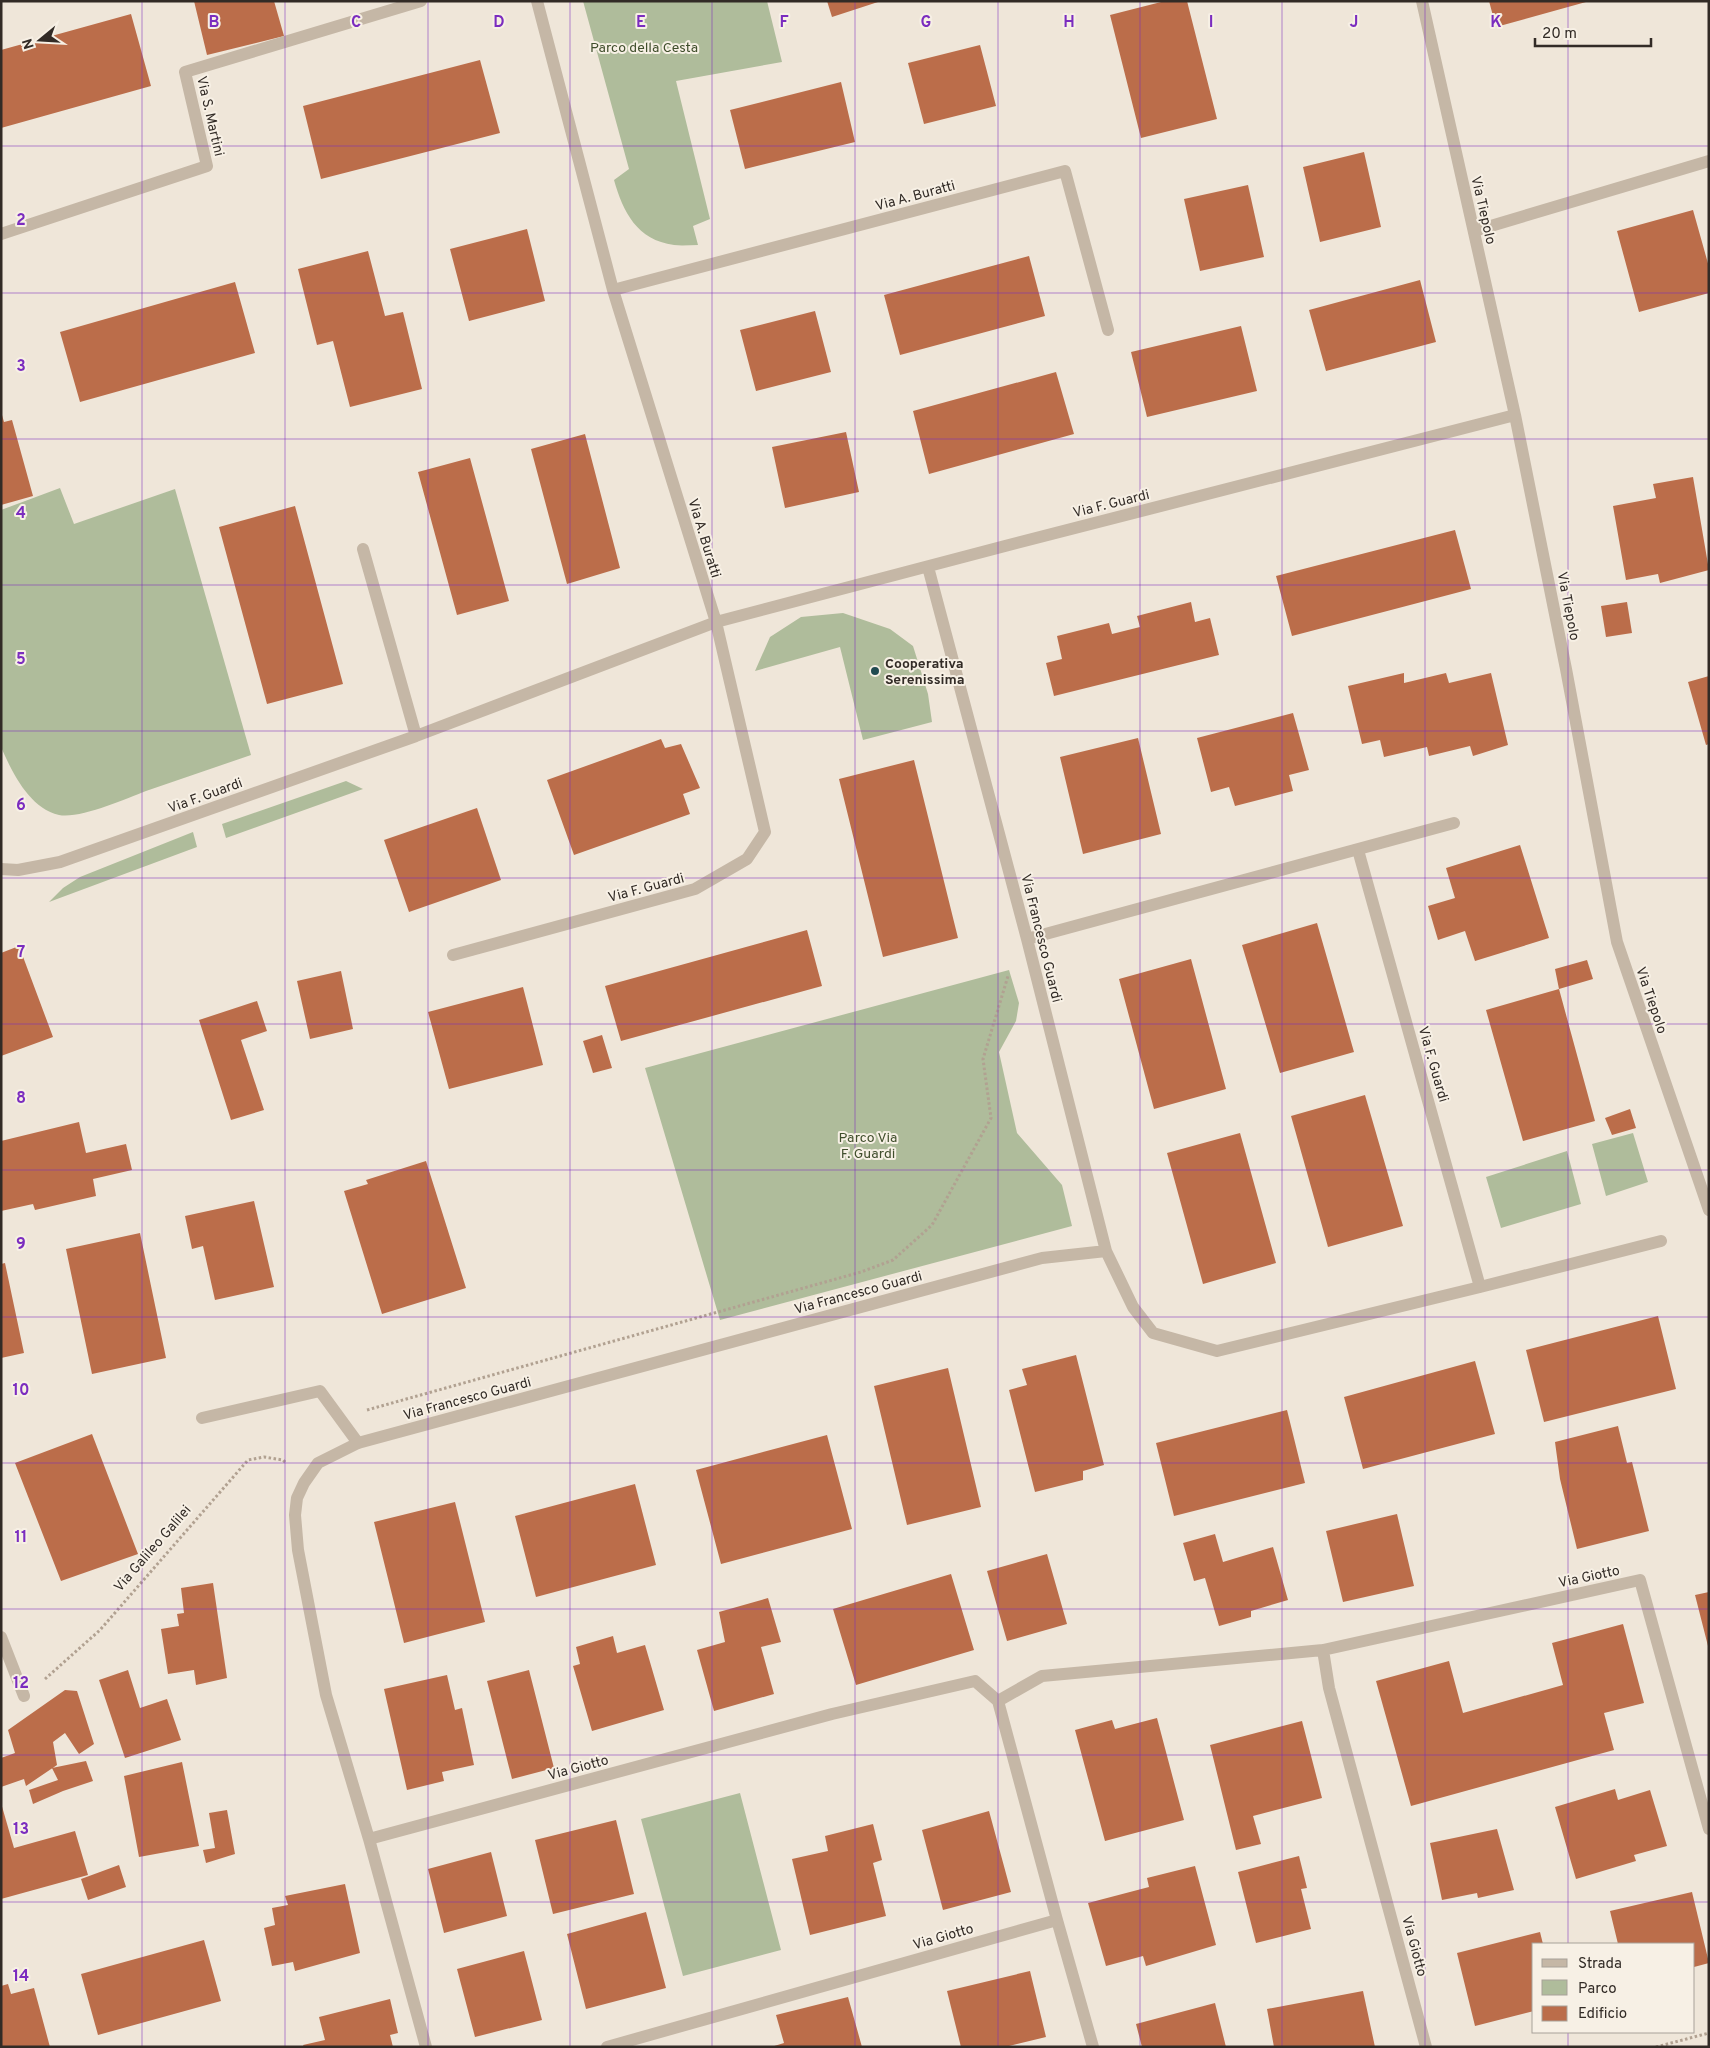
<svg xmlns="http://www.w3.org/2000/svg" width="1710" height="2048" viewBox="0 0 1710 2048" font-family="Overpass,sans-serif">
<rect width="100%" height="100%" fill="#efe6d9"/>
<path fill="#afbc9b" d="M583,1H767L782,62L676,81L710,219L693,226L698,245C690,245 682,246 674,245C637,240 623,212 614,180L629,169Z
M60,488L74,524L175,489L251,755C216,767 181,779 146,791C125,799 80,819 59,815C29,808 12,772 1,747V510Z
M843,613L890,629L913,646L928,694L932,722L863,740L840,647L755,671L770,637L801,617Z
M346,781L363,789L226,838L222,824Z
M193,832L197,847L49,902L63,888L80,877Z
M1009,970L1019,1003L1016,1021L999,1052L1017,1133L1062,1185L1072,1226L720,1320L645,1068Z
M1633,1133L1648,1182L1606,1196L1592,1144Z
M1567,1151L1581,1204L1501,1228L1486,1177Z
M740,1793L781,1950L683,1976L641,1819Z"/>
<path fill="#bb6d4a" d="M194,1H274L284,36L207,55Z
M827,1H878V2L832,17Z
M1165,1H1187L1217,119L1141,138L1110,15Z
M1489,1H1586V2L1496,27Z
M131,14L151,86L1,128V50Z
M980,45L996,106L924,124L908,63Z
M480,60L500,133L321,179L303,106Z
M841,82L855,142L745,169L730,110Z
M1364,152L1381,227L1320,242L1303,167Z
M1248,185L1264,257L1200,271L1184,199Z
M1693,210L1709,267V293L1639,312L1617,231Z
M527,229L545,301L469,321L450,249Z
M368,251L385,316L403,312L422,389L350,407L333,341L317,345L298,269Z
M1029,256L1045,316L900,355L884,295Z
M1420,280L1436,342L1326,371L1309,310Z
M235,282L255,353L80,402L60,332Z
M815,311L831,372L756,391L740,330Z
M1241,326L1257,391L1147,417L1131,352Z
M1056,372L1074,434L929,474L913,411Z
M2,415L4,422L12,420L33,496L1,505Z
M846,432L859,492L785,508L772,447Z
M585,434L620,568L567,584L531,449Z
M470,458L509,601L457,615L418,472Z
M1693,477L1709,570L1660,583L1658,574L1626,580L1613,506L1656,498L1653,484Z
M295,506L343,684L267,704L219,527Z
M1455,530L1471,589L1292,636L1276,576Z
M1191,602L1195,622L1210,618L1219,655L1054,696L1046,663L1062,659L1057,636L1109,623L1112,634L1140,627L1137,616Z
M1627,602L1632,633L1606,637L1601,606Z
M1404,673V683L1446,673L1449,683L1491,673L1508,745L1473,756L1470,746L1429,756L1427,747L1384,757L1380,740L1362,744L1348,686Z
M1709,676V744L1706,745L1688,682Z
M1293,713L1309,770L1289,775L1293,791L1235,806L1229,787L1211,792L1197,738Z
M1138,738L1161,834L1083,854L1060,757Z
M661,739L665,748L681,744L700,788L683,794L690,814L574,855L547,780Z
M914,760L958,938L883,957L839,779Z
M477,808L501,880L409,912L384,840Z
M1520,845L1549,938L1475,961L1465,931L1438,940L1428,906L1455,898L1446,868Z
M1317,923L1354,1052L1280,1073L1242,945Z
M807,930L822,986L621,1041L605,986Z
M19,946L53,1037L1,1056V953Z
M1191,959L1226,1089L1154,1109L1119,979Z
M1587,960L1593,979L1559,989L1555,969Z
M341,971L353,1029L310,1039L297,981Z
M523,987L543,1065L449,1089L428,1012Z
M1559,989L1595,1121L1523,1141L1486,1010Z
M257,1001L267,1031L241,1040L264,1110L231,1120L199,1020Z
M602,1035L612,1068L593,1073L583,1041Z
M1365,1095L1403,1226L1328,1247L1291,1116Z
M1630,1109L1636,1128L1612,1135L1605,1118Z
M79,1122L86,1153L126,1144L132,1170L93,1179L96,1196L35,1210L33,1204L1,1211V1141Z
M1240,1133L1276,1263L1203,1284L1167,1153Z
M426,1161L466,1288L382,1314L344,1191L368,1184L366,1180Z
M254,1201L274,1287L215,1300L203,1246L192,1249L185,1216Z
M140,1233L166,1358L92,1374L66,1249Z
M5,1263L24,1353L1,1358V1264Z
M1658,1316L1676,1389L1544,1422L1526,1350Z
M1076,1355L1104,1465L1083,1471V1480L1035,1492L1009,1390L1027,1385L1022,1369Z
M1475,1361L1495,1434L1363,1469L1344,1397Z
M948,1368L981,1507L907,1525L874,1386Z
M1287,1410L1305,1483L1174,1516L1156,1443Z
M1618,1426L1627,1463L1632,1462L1649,1531L1577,1549L1560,1479L1555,1442Z
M92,1434L138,1554L61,1581L15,1463Z
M827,1435L852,1529L721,1564L696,1470Z
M635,1484L656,1565L536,1597L515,1516Z
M455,1502L485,1622L404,1643L374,1522Z
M1397,1514L1414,1586L1343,1602L1326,1531Z
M1215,1534L1223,1562L1273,1547L1288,1600L1251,1611V1617L1219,1626L1205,1578L1194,1581L1183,1543Z
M1047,1554L1067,1624L1007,1641L987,1571Z
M951,1574L974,1650L856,1685L833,1609Z
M213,1583L227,1678L196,1685L194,1670L168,1674L161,1629L179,1626L177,1614L184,1613L181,1588Z
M1709,1592V1646H1708L1695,1595Z
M768,1598L781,1642L761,1647L774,1694L714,1711L697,1650L725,1642L719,1612Z
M1623,1624L1644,1703L1604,1713L1614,1750L1411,1806L1376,1681L1449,1661L1463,1713L1563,1685L1552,1643Z
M613,1636L617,1653L645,1645L664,1710L592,1731L573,1666L580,1664L576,1647Z
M128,1670L140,1708L167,1699L181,1740L125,1758L99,1680Z
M529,1670L554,1768L512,1779L487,1681Z
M447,1675L455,1710L462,1708L474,1765L442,1772L444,1781L407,1790L384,1689Z
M65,1690L77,1691L94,1744L79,1754L65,1733L53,1742L57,1765L26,1786L24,1779L1,1787V1758L15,1753L8,1730Z
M1157,1718L1184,1820L1105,1841L1075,1730L1112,1720L1115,1729Z
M1302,1721L1322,1798L1253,1816L1261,1844L1236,1850L1210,1745Z
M86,1761L93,1781L63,1791L33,1804L29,1790L58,1780L52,1768Z
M182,1762L199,1846L139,1857L124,1776Z
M1615,1789L1618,1800L1650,1790L1667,1846L1634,1855L1636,1861L1576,1879L1555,1807Z
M1,1803L14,1848L75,1831L88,1875L1,1899Z
M227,1810L235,1854L206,1863L203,1850L215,1848L209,1813Z
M989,1811L1011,1892L943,1910L922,1830Z
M616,1820L634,1894L553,1914L535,1840Z
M873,1824L882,1860L873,1863L886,1916L810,1935L792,1859L828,1851L825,1836Z
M1497,1829L1514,1890L1478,1898L1477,1893L1442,1900L1430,1843Z
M491,1852L507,1916L444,1933L428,1869Z
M1299,1856L1307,1888L1301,1889L1311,1929L1256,1943L1238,1872Z
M119,1865L126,1887L88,1900L81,1879Z
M1195,1866L1216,1945L1146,1966L1143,1956L1106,1966L1088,1903L1149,1887L1147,1878Z
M345,1884L360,1953L295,1971L293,1962L272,1966L264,1928L275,1925L272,1908L288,1905L285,1896Z
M1692,1892L1709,1963L1694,1967V1944H1618L1610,1911Z
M646,1912L666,1988L586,2009L567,1934Z
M1540,1932L1543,1944H1534V2011L1475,2026L1457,1953Z
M204,1940L221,2001L98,2035L81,1974Z
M524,1951L542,2020L475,2037L457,1969Z
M1030,1971L1046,2037L1005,2047H961L947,1991Z
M8,1984L11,1994L34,1988L50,2047H1V1986Z
M1363,1991L1375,2047H1274L1267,2009Z
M848,1997L862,2047H771L784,2043L776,2015Z
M390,1999L398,2033L390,2035L393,2047H304L303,2045L325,2040L319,2017Z
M1215,2003L1226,2047H1142L1136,2024Z"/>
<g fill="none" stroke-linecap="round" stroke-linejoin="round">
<path stroke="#b1a191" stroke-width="3" stroke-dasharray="2.5 2.5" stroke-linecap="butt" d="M367,1410L861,1272L893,1260L932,1225L991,1118L983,1059L1008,976
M45,1679L100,1630L248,1460L264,1457L283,1460L286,1463
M1656,2047L1709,2033"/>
<path stroke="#c5b7a6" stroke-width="12" d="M202,1418L320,1391L358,1443"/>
<path stroke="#c5b7a6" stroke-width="12" d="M1422,1L1515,415L1566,669L1617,942L1709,1210
M1474,231L1709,161
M1,234L207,166L185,72L421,1
M613,290L1065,171L1108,330
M363,549L416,736
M1358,850L1480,1287
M1,869L18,870L60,862L416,736L716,622L1005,546L1515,415
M1027,939L1454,823
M453,955L695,889L747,859L765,832L716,622L613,290L537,1
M1106,1251L1133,1307L1153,1333L1217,1351L1480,1287L1661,1241
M1,1637L24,1696
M1323,1650L1329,1688L1426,2047
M998,1701L1042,1676L1323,1650L1640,1580L1709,1829
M369,1839L832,1714L975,1681L998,1701L1057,1920L1093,2047
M426,2047L369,1839L326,1695L298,1550L295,1515L297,1498L304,1483L318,1463L358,1443L1042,1258L1106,1251L1027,939L928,567
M607,2047L1057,1920"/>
</g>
<path fill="none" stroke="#7b2cbf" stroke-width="1" stroke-opacity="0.55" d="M142,1V2047M285,1V2047M428,1V2047M570,1V2047M712,1V2047M855,1V2047M998,1V2047M1140,1V2047M1282,1V2047M1425,1V2047M1568,1V1944M1,146H1709M1,293H1709M1,439H1709M1,585H1709M1,731H1709M1,878H1709M1,1024H1709M1,1170H1709M1,1317H1709M1,1463H1709M1,1609H1709M1,1755H1709M1,1902H1709M1568,2032V2047"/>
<circle fill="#204a50" stroke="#f7f0e5" stroke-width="2" cx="875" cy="671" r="5"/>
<g text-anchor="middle" stroke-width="4" stroke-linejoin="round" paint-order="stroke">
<g font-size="14" fill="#404e2c" stroke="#f7f0e5">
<text x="644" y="52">Parco della Cesta</text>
<text x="868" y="1142">Parco Via<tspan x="868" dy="16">F. Guardi</tspan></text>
</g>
<g font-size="14" fill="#322b26" stroke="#f7f0e5">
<text transform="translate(211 116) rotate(77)" y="5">Via S. Martini</text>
<text transform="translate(915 195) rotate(-15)" y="5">Via A. Buratti</text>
<text transform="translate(1484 210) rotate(77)" y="5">Via Tiepolo</text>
<text transform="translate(1111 503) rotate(-14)" y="5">Via F. Guardi</text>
<text transform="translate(705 538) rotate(73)" y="5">Via A. Buratti</text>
<text transform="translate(1569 606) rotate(79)" y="5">Via Tiepolo</text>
<text transform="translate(205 795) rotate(-20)" y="5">Via F. Guardi</text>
<text transform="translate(646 887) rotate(-15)" y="5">Via F. Guardi</text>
<text transform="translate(1042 938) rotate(76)" y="5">Via Francesco Guardi</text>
<text transform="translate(1652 1000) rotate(71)" y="5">Via Tiepolo</text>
<text transform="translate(1434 1064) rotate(74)" y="5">Via F. Guardi</text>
<text transform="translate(858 1292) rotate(-15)" y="5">Via Francesco Guardi</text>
<text transform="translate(467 1398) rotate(-15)" y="5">Via Francesco Guardi</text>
<text transform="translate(152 1548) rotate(-49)" y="5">Via Galileo Galilei</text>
<text transform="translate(1589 1576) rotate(-12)" y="5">Via Giotto</text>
<text transform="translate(578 1767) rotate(-15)" y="5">Via Giotto</text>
<text transform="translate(943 1936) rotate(-16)" y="5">Via Giotto</text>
<text transform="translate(1415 1946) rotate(75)" y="5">Via Giotto</text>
</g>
<g font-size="14" font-weight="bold" fill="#322b26" stroke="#f7f0e5" text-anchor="start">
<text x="885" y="668">Cooperativa<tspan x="885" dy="16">Serenissima</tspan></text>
</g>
</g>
<g font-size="16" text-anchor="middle" font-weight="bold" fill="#7b2cbf" stroke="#f7f0e5" stroke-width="4" stroke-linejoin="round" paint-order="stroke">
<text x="214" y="27">B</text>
<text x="356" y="27">C</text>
<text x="499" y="27">D</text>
<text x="641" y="27">E</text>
<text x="784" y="27">F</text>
<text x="926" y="27">G</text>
<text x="1069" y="27">H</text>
<text x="1211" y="27">I</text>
<text x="1354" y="27">J</text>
<text x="1496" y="27">K</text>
<text x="21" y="225">2</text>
<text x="21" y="371">3</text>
<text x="21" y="518">4</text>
<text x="21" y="664">5</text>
<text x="21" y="810">6</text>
<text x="21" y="957">7</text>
<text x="21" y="1103">8</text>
<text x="21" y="1249">9</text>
<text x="21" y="1395">10</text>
<text x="21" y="1542">11</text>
<text x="21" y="1688">12</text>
<text x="21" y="1834">13</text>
<text x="21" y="1981">14</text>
</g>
<rect width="1710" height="2048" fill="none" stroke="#322b26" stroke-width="5"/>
<rect x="1532" y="1943" width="162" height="90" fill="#f7f0e5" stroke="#a8a199"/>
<rect x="1542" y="1959" width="25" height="8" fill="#c5b7a6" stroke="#a8a199"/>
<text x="1578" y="1968" font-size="15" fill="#322b26">Strada</text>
<rect x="1542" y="1980" width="25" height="15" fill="#afbc9b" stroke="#a8a199"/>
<text x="1578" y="1993" font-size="15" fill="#322b26">Parco</text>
<rect x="1542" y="2006" width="25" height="15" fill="#bb6d4a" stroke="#a8a199"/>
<text x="1578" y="2018" font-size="15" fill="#322b26">Edificio</text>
<g transform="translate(40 40) rotate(252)" stroke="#f7f0e5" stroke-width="4" paint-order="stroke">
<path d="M0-4L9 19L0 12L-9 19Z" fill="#322b26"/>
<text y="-8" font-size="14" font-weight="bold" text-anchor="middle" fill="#322b26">N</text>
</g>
<path d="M1535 38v8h116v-8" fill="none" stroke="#322b26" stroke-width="2.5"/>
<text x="1542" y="38" font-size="15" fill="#322b26" stroke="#f7f0e5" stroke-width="4" paint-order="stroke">20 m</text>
</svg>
